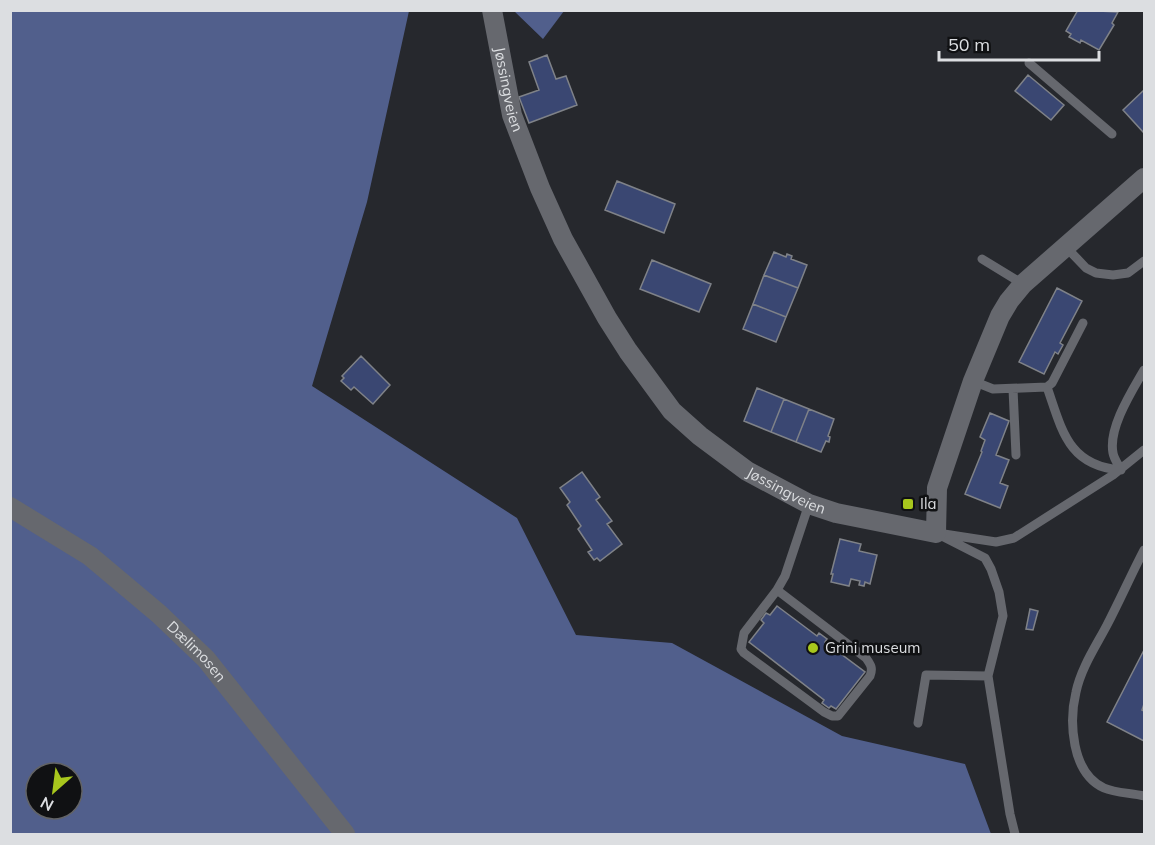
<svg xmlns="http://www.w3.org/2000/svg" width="1155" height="845" viewBox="0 0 1155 845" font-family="Mulish,sans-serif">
<rect width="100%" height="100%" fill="#26282d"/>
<path fill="#515f8c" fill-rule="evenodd" d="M10,11H409L367,202L312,386L517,518L576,635L672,643L842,736L965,764L991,834H11ZM36,773H72V809H36Z
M514,11H564L543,39Z"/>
<path fill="#3a4772" stroke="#7f8288" stroke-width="1.5" d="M1078,10L1118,12L1112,23L1114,25L1099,50L1081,40L1080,43L1069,37L1071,34L1066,31Z
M547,55L556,79L566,76L577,105L529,123L519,97L539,90L529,62Z
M1028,75L1064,105L1051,120L1015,91Z
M1144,90V133L1123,110Z
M617,181L675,204L664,233L605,210Z
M774,252L786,257L787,254L792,256L791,259L807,265L798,288L764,275Z
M652,260L711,284L699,312L640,289Z
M764,275L798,288L786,317L753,304Z
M1057,288L1082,301L1060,343L1063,345L1058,354L1055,352L1044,374L1019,362Z
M753,304L786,317L776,342L743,329Z
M361,356L390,385L373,404L354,387L351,390L341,381L344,378L342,376Z
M757,388L784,399L771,432L744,421Z
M784,399L809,409L796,442L771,432Z
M809,409L834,419L828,436L830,437L829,442L826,441L821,452L796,442Z
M990,413L1009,421L996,455L1009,460L1000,483L1008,486L1000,508L965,494L982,452L981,451L985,440L980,437Z
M582,472L600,497L596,500L612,521L607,524L622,544L600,561L597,558L594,560L588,552L592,550L578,529L581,526L567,505L570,502L560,488Z
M840,539L861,544L859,551L877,555L870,584L865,582L864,586L859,585L860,581L851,579L849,586L831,582L833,574H831Z
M777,606L817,636L819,633L827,639L825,642L865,672L836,709L831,706L829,708L822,703L824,700L749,642L764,623L761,620L766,613L770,615Z
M1030,609L1038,611L1033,630L1026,629Z
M1144,650V704L1142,710L1144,711V741L1107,722Z"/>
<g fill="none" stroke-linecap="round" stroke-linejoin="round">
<path stroke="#66686e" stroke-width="9" d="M1029,63L1112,134
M1065,246L1086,268L1096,273L1113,275L1128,273L1144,261
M982,259L1023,284
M973,381L993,389L1047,387L1052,383L1083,323
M1047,387C1062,430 1068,466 1121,470
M1013,389L1016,455
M1121,470C1118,464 1114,459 1113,453C1108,428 1132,391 1144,370
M936,533L985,558L991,569L999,592L1003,616L988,676L1010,814L1015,834
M944,534L996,542L1014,538L1113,475L1144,450
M1144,550C1131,575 1120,600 1107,625C1096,646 1081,668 1076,692C1069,721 1071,773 1104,788C1115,793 1132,793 1144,796
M777,590L866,658C871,665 873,668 870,676L838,716H832L824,712L744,653L741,649L744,633L777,590L785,576L809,504
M918,723L926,675L988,676"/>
<g stroke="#66686e" stroke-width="20">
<path id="s1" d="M492,10L512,115L540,188L563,239L607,318L628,351L672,411L700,436L747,471L809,504L836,513L936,533L937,488L973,381L1000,316L1009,301L1023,284L1144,178"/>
<path id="s2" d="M10,507L90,556L159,614L206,659L345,834"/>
</g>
</g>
<g fill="#a8c71d" stroke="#101113" stroke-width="2">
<rect x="902" y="498" width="12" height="12" rx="3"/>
<circle cx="813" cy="648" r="6"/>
</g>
<g text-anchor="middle" stroke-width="5" stroke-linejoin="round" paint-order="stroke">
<g font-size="15" fill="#dcdee1" stroke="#101113">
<text dy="5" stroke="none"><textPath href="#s1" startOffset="81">Jøssingveien</textPath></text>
<text dy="5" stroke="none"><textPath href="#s1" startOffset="585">Jøssingveien</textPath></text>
<text dy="5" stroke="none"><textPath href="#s2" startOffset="237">Dælimosen</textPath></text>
</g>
<g font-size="15" fill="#dcdee1" stroke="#101113" text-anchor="start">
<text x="920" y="509">Ila</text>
<text x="825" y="653">Grini museum</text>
</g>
</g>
<rect width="1155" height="845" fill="none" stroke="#dcdee1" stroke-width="24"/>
<g transform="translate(54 791) rotate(208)"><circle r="28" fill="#101113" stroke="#626365" stroke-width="1.5"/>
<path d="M0-4.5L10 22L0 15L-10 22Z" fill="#a8c71d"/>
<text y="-9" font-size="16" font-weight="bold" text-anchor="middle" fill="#dcdee1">N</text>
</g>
<path d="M939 51v9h160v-9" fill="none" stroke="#dcdee1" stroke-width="3"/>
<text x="948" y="51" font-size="18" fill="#dcdee1" stroke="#101113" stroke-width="4.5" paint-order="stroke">50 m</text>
</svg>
